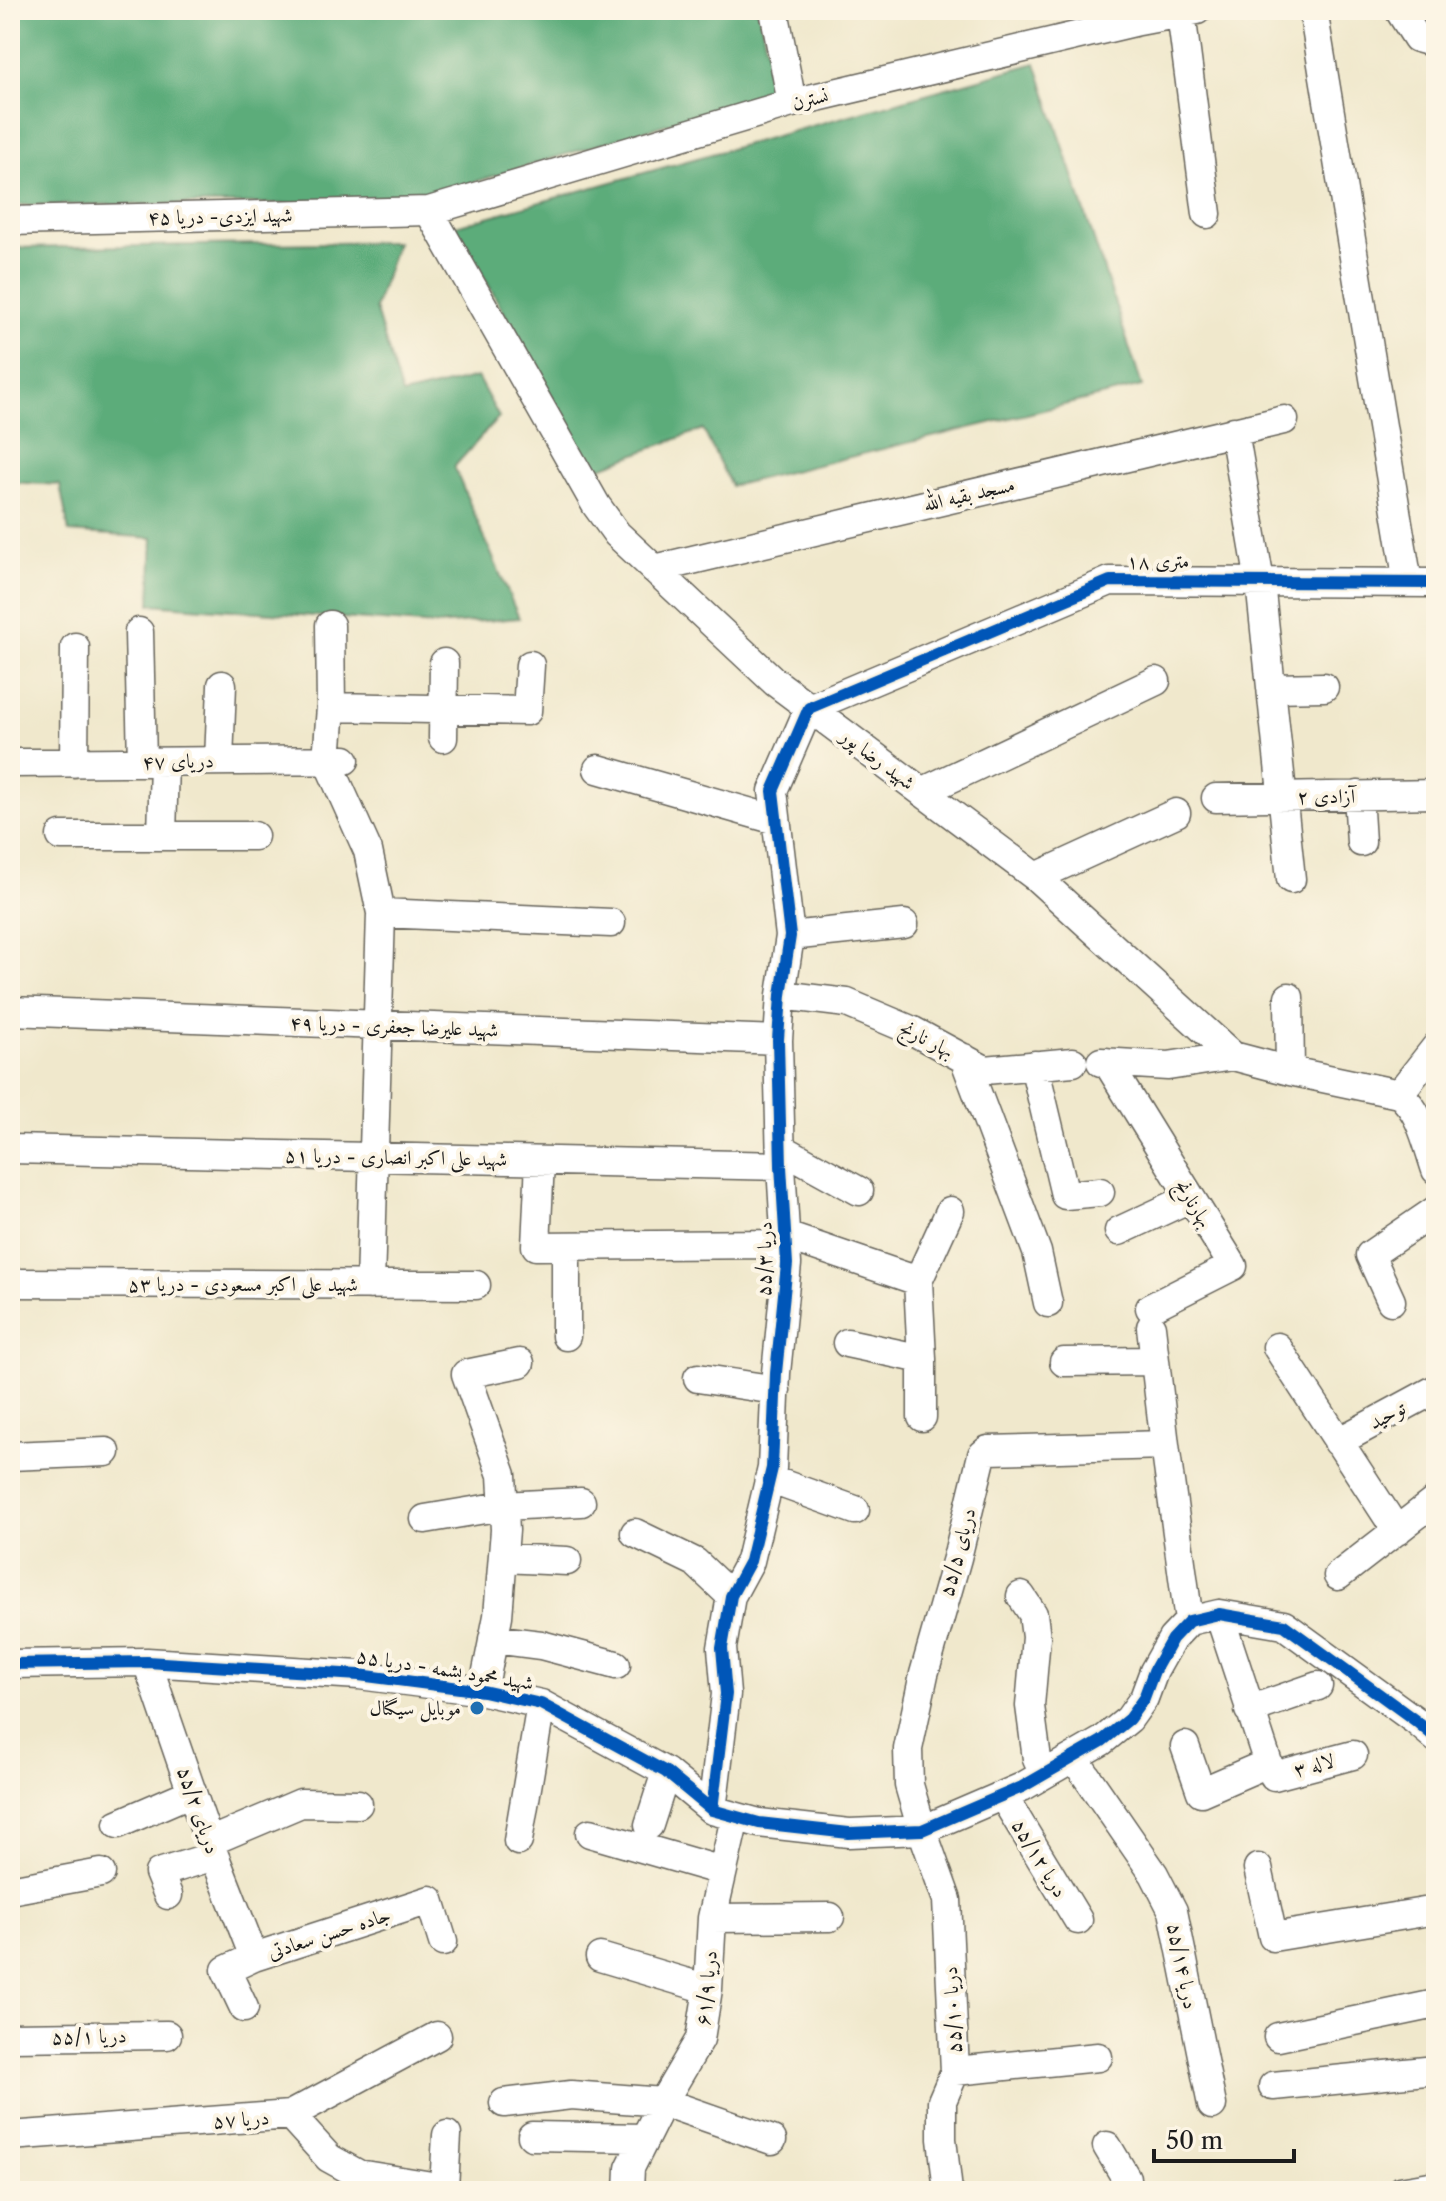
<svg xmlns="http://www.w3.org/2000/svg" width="1446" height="2201" viewBox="0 0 1446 2201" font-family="'Libre Caslon Text',Amiri,serif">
<rect width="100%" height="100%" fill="#fcf5e5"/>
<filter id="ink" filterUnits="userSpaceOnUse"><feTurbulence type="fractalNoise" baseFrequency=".0125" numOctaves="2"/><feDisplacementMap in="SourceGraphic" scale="16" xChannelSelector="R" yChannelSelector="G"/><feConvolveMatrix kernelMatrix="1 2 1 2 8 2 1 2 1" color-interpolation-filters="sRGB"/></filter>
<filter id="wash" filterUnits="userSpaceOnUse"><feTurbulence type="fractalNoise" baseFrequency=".006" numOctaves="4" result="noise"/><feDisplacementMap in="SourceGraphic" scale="32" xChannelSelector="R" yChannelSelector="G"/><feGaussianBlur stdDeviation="1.8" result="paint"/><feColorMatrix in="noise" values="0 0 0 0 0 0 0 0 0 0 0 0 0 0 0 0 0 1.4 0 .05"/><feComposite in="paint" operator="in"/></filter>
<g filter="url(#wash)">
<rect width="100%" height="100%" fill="#f0e8cc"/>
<path fill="#5cac7a" stroke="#3c644b" stroke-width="2" d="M10,10H758L776,91L405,203L10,205Z
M1036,63L1142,386L731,486L703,429L593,470L455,226Z
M397,242L375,308L402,395L477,377L499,417L454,467L519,618L436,625L150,604L153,538L69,532L60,485L10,482V248Z"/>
</g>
<g filter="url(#ink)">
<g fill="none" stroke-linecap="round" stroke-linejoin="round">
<defs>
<path id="minor" d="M774,10L792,103
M1313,10L1408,583
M1399,10L1417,38L1436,43
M1181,13L1207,214
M429,211L596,505L617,534L775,682L1036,877L1233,1056L1290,1071L1399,1094C1421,1111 1427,1144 1436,1170
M10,221L429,211L792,103L1139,21L1197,10
M1234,431L1260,582L1291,879
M654,569L1284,420
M330,625L331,707
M139,632L142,762
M1271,688L1324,687
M443,738L444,663
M219,761L222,685
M10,763L345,760
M74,763L75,647
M598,769L776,820
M922,792L1156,681
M1358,795L1361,842
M1216,798L1436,794
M61,836H254
M162,836L164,762
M1036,877L1176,813
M381,913L611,923
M790,936L904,924
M781,995L847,1003L913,1031L985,1070L1073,1062
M1289,997L1290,1071
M10,1011L778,1040
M964,1058L1037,1252L1048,1303
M1101,1062L1168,1066L1233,1056
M1107,1062L1233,1266L1150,1308
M1034,1065L1065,1195L1100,1192
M1399,1094L1436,1047
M781,1148L859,1191
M10,1149L781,1166
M540,1161L536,1246L786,1244
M1119,1231L1190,1198
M786,1236L918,1281
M566,1246V1336
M10,1283L476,1285
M370,1285L381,913L368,851L327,760L331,707L527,711L530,665
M1391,1301L1370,1255L1436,1210
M1151,1327L1165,1445L1189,1621
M847,1343L922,1359
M1277,1347L1397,1531
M1064,1362L1155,1361
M698,1378L776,1390
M922,1417V1359L918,1281L950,1211
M1338,1442L1436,1389
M10,1456L106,1452
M769,1479L855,1510
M425,1519L503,1506L581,1502
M635,1533L695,1562L731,1596
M503,1558L567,1561
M1338,1576L1436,1500
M1021,1596L1033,1614L1036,1637L1030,1706L1037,1759L1044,1774
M1219,1614L1268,1763
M493,1639L541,1645L616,1665
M147,1662L209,1842L254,1957
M10,1664L147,1662L359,1675L483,1691L541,1704L666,1772L712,1810L759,1823L849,1833L922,1830L1022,1787L1102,1741L1129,1719L1144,1698L1154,1671L1172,1639L1189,1621L1219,1614L1284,1625L1416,1721L1436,1738
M483,1691L498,1616L505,1530L502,1475L466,1374L520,1363
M1249,1710L1318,1686
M1185,1746L1201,1792L1268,1763L1274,1776L1353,1755
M1074,1758L1154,1874L1173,1911L1212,2105
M1003,1796L1078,1920
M712,1810L726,1694L722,1648L731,1596L750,1561L772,1468L776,1373L787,1264L781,1166L778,1040L781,995L790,936L773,791L809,708L1110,581L1436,583
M118,1824L192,1792
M649,1825L666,1772
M590,1833L722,1871
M518,1841L541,1704
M209,1842L301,1803L358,1804
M1258,1868L1273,1937L1436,1910
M10,1890L101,1873
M168,1895L159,1873L214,1856
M712,1918L830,1917
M600,1957L708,1989
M244,2008L226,1970L254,1957L430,1900L443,1942
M10,2037L167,2035
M1278,2037L1436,2004
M955,2071L1098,2057
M1273,2086L1436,2070
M504,2103L571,2095L663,2102L772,2140
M290,2115L437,2036
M10,2136L290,2115L329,2158L358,2174L444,2188L445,2191
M532,2136L645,2138
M1107,2146L1126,2178L1125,2191
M444,2188L447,2135
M629,2191L630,2168L663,2102L700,2039L708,1989L712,1918L735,1818
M948,2191L942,2139V2101L955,2071L947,1900L922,1830L909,1785L908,1749L924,1674L957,1558L982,1455L988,1450L1165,1445
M1400,2191L1436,2185"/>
</defs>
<use href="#minor" stroke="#66635a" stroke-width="31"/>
<use href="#minor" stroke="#fff" stroke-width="28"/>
<defs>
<path id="cycleway" d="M10,1664L147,1662L359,1675L483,1691L541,1704L666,1772L712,1810L759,1823L849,1833L922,1830L1022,1787L1102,1741L1129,1719L1144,1698L1154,1671L1172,1639L1189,1621L1219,1614L1284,1625L1416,1721L1436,1738
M712,1810L726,1694L722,1648L731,1596L750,1561L772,1468L776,1373L787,1264L781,1166L778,1040L781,995L790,936L773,791L809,708L1110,581L1436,583"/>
</defs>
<use href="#cycleway" stroke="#fcf5e5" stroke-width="17"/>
<use href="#cycleway" stroke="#0057b8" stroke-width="12"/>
</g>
</g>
<circle fill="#1f6fb2" stroke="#fcf5e5" stroke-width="3" cx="477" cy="1708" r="8"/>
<g text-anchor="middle" stroke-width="8" stroke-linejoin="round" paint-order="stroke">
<g font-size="20" fill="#1c1c1c" stroke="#fcf5e5">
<text transform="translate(810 99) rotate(-14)" y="7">نسترن</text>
<text transform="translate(220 216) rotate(-1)" y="7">شهید ایزدی- دریا ۴۵</text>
<text transform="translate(969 494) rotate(-13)" y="7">مسجد بقیه الله</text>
<text x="1158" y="568">۱۸ متری</text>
<text transform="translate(878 759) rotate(37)" y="7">شهید رضا پور</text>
<text transform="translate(178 761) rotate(-1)" y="7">دریای ۴۷</text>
<text x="1326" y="803">آزادی ۲</text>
<text transform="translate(394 1026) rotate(2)" y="7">شهید علیرضا جعفری - دریا ۴۹</text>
<text transform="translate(927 1039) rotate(27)" y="7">بهار نارنج</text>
<text transform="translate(396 1157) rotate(1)" y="7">شهید علی اکبر انصاری - دریا ۵۱</text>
<text transform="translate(1194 1203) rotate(58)" y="7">بهارنارنج</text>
<text transform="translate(764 1259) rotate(-89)" y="7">دریا ۵۵/۳</text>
<text x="243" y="1291">شهید علی اکبر مسعودی - دریا ۵۳</text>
<text transform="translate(1387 1415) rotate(-28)" y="7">توحید</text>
<text transform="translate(957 1552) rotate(-75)" y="7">دریای ۵۵/۵</text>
<text transform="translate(445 1669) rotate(9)" y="7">شهید محمود بشمه - دریا ۵۵</text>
<text transform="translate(1314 1765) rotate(-15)" y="7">لاله ۳</text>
<text transform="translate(199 1810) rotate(71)" y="7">دریای ۵۵/۲</text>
<text transform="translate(1040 1858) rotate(59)" y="7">دریا ۵۵/۱۲</text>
<text transform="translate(329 1933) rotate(-18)" y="7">جاده حسن سعادتی</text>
<text transform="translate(1183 1966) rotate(79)" y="7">دریا ۵۵/۱۴</text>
<text transform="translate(706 1988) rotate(-84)" y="7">دریا ۶۱/۹</text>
<text transform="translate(952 2010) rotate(-93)" y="7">دریا ۵۵/۱۰</text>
<text transform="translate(89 2036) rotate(-1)" y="7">دریا ۵۵/۱</text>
<text transform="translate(241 2119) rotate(-4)" y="7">دریا ۵۷</text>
</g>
<g font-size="20" fill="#1c1c1c" stroke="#fcf5e5" text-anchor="end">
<text x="461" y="1715">موبایل سیگنال</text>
</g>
</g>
<rect width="1446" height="2201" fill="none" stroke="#fcf5e5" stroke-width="40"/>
<path d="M1154 2149v12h140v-12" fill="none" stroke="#1c1c1c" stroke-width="4"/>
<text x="1166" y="2149" font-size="24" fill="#1c1c1c" stroke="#fcf5e5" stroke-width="6" paint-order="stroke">50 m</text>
</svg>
